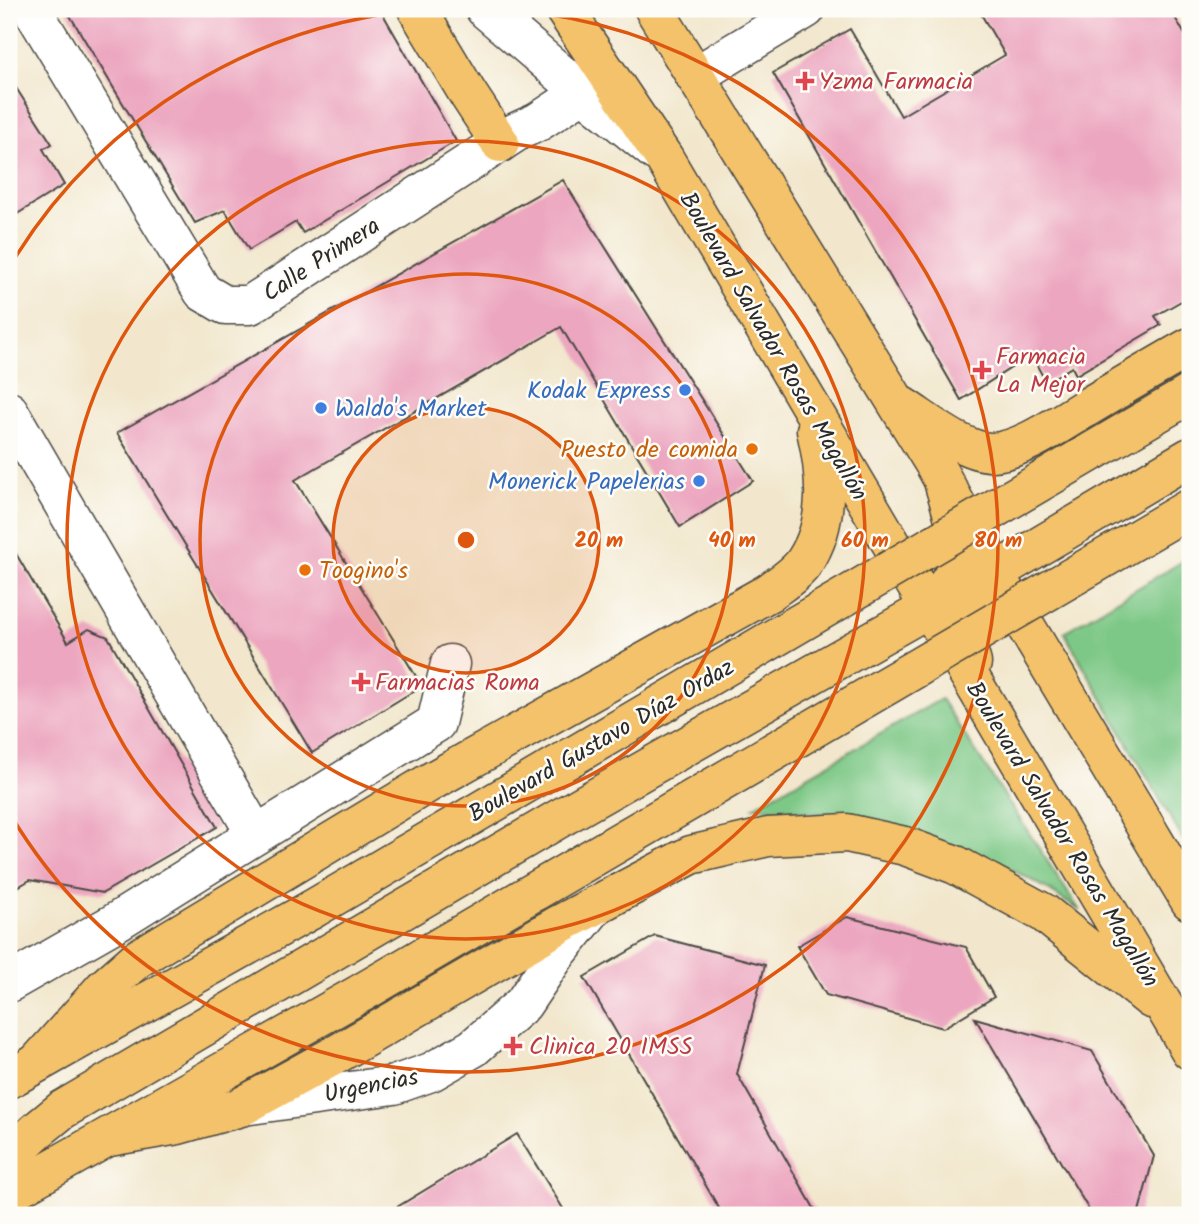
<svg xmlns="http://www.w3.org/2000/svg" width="1199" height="1224" viewBox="0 0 1199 1224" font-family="Kalam,sans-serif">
<rect width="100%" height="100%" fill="#fdfcf7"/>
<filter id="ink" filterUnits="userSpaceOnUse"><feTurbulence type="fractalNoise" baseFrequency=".0143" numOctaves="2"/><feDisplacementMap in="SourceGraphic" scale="14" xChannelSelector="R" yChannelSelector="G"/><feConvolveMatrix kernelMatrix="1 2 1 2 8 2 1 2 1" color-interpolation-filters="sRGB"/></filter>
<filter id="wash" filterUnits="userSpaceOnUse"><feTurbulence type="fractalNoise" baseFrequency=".00686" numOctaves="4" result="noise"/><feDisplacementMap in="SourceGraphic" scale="28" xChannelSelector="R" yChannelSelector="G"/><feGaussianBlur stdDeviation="1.57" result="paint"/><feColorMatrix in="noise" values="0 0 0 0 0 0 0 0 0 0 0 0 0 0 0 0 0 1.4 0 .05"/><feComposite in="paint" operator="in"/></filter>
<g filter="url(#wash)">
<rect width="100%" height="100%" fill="#f2e7cd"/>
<path fill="#7dc886" stroke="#547a58" stroke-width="2" d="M1190,557V725L1184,772L1190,816V852L1064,632Z
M941,699L1080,911C1064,900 1047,888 1030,879C946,835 848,814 754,807Z"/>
<g id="blocks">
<path fill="#eca6bf" d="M66,9H380L456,141L303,233L296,222L249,250L225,210L195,223Z
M978,9H1170L1190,43V296L1155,316L1161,325L1076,375L1072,367L1046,382L1031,355L961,400L773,73L850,29L901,116L1005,55Z
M9,77L52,144L43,149L64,185L9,219Z
M563,180L753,481L680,527L561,327L295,480L422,686L312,753L117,433Z
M9,542L68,642L89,629L108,637L217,827L103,893L30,880L9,892Z
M847,917L966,947L994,997L943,1028L826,995L797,946Z
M655,936L765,965L737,1074L818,1215H723L584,977Z
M975,1018L1092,1051L1154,1156L1138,1215H1092Z
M517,1134L567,1215H384Z"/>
</g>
</g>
<g filter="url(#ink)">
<use href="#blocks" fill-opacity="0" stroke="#494743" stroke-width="2"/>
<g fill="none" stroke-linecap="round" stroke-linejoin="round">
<defs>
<path id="minor" d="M32,9L203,292L225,305H250L518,131L538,122L608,76
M485,9L582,92L655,151
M695,76L806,9
M9,411L256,835
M9,983L116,922L436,723L450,664
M243,1106L394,1085L431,1072L473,1048L523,1004L556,955L596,905"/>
<path id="major" d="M9,1079L311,910
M9,1193L363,992"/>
<path id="highway" d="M417,9L468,94L500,143
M564,9L664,158L1190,1050
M654,9L933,462L994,573L1190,901
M902,406C926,421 963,452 992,452C1022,451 1063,421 1089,406C1123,386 1156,366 1190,347
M972,663C959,619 956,605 994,573L1190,457
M38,1062L104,988L137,959L432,781L768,593C780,584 797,574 805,561C831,522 826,474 816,430
M109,1137L178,1125L241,1107L337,1054L560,924L691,855L768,837L847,833L905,846L956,865L1044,913L1151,999
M9,1162C22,1140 43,1126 62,1110L560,818L929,608C937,598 946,588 952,577C967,547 951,510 943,481"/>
</defs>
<use href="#minor" stroke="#494743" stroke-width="41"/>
<use href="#major" stroke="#494743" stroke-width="41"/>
<use href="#highway" stroke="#494743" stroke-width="41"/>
<use href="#minor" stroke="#fff" stroke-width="38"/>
<use href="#major" stroke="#f4c26a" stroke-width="38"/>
<use href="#highway" stroke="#f4c26a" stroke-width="38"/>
<defs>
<path id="major-bridge" d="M311,910L1190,394
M363,992L1190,508"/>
</defs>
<use href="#major-bridge" stroke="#494743" stroke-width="41" stroke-linecap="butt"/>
<use href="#major-bridge" stroke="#f4c26a" stroke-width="38"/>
</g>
</g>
<circle cx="466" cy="540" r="133" fill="#df570e" fill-opacity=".12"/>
<g fill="none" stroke="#df570e" stroke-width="3.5">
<circle cx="466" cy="540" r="133"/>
<circle cx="466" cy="540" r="266"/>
<circle cx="466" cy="540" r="399"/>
<path d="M10 266A532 532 0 0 1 434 9M498 9A532 532 0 1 1 10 814"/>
</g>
<g fill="#e0444e" stroke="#fdfcf7" stroke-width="2.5">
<path d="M801.5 70.5h7v7h7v7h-7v7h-7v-7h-7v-7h7z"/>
<path d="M978.5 359.5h7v7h7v7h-7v7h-7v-7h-7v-7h7z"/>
<path d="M357.5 671.5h7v7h7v7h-7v7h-7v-7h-7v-7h7z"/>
<path d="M509.5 1035.5h7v7h7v7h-7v7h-7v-7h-7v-7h7z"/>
</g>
<g fill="#3f7fe0" stroke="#fdfcf7" stroke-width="2.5">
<circle cx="685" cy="390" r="7"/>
<circle cx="321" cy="408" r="7"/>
<circle cx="699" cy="481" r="7"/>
</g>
<g fill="#e8710a" stroke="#fdfcf7" stroke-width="2.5">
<circle cx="752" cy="449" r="7"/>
<circle cx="305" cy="570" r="7"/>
</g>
<g text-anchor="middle" stroke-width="5" stroke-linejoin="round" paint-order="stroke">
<g font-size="24" fill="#be3a42" stroke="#fdfcf7" text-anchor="start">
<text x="819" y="89">Yzma Farmacia</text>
<text x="996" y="364">Farmacia<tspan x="996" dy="28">La Mejor</tspan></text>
<text x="375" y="690">Farmacias Roma</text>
<text x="529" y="1054">Clinica 20 IMSS</text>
</g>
<g font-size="24" fill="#2b2b2b" stroke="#fdfcf7">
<text transform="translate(321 259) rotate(-33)" y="8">Calle Primera</text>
<text transform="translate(774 346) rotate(60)" y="8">Boulevard Salvador Rosas Magallón</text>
<text transform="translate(601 740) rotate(-30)" y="8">Boulevard Gustavo Díaz Ordaz</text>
<text transform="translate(1063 834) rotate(59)" y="8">Boulevard Salvador Rosas Magallón</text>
<text transform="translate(371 1085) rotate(-11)" y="8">Urgencias</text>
</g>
<g font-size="24" fill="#366cbe" stroke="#fdfcf7" text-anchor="end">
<text x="671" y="398">Kodak Express</text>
<text x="335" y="416" text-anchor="start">Waldo's Market</text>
<text x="685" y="489">Monerick Papelerias</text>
</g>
<g font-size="24" fill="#c56008" stroke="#fdfcf7" text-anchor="end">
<text x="738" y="457">Puesto de comida</text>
<text x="319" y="578" text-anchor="start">Toogino's</text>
</g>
</g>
<circle cx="466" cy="540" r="10" fill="#df570e" stroke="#fdfcf7" stroke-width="3.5"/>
<g font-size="21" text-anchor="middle" font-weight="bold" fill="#df570e" stroke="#fdfcf7" stroke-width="5" stroke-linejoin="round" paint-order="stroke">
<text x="599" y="547">20 m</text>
<text x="732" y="547">40 m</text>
<text x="865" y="547">60 m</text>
<text x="998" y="547">80 m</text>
</g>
<rect width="1199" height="1224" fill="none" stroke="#fdfcf7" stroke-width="35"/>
</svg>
